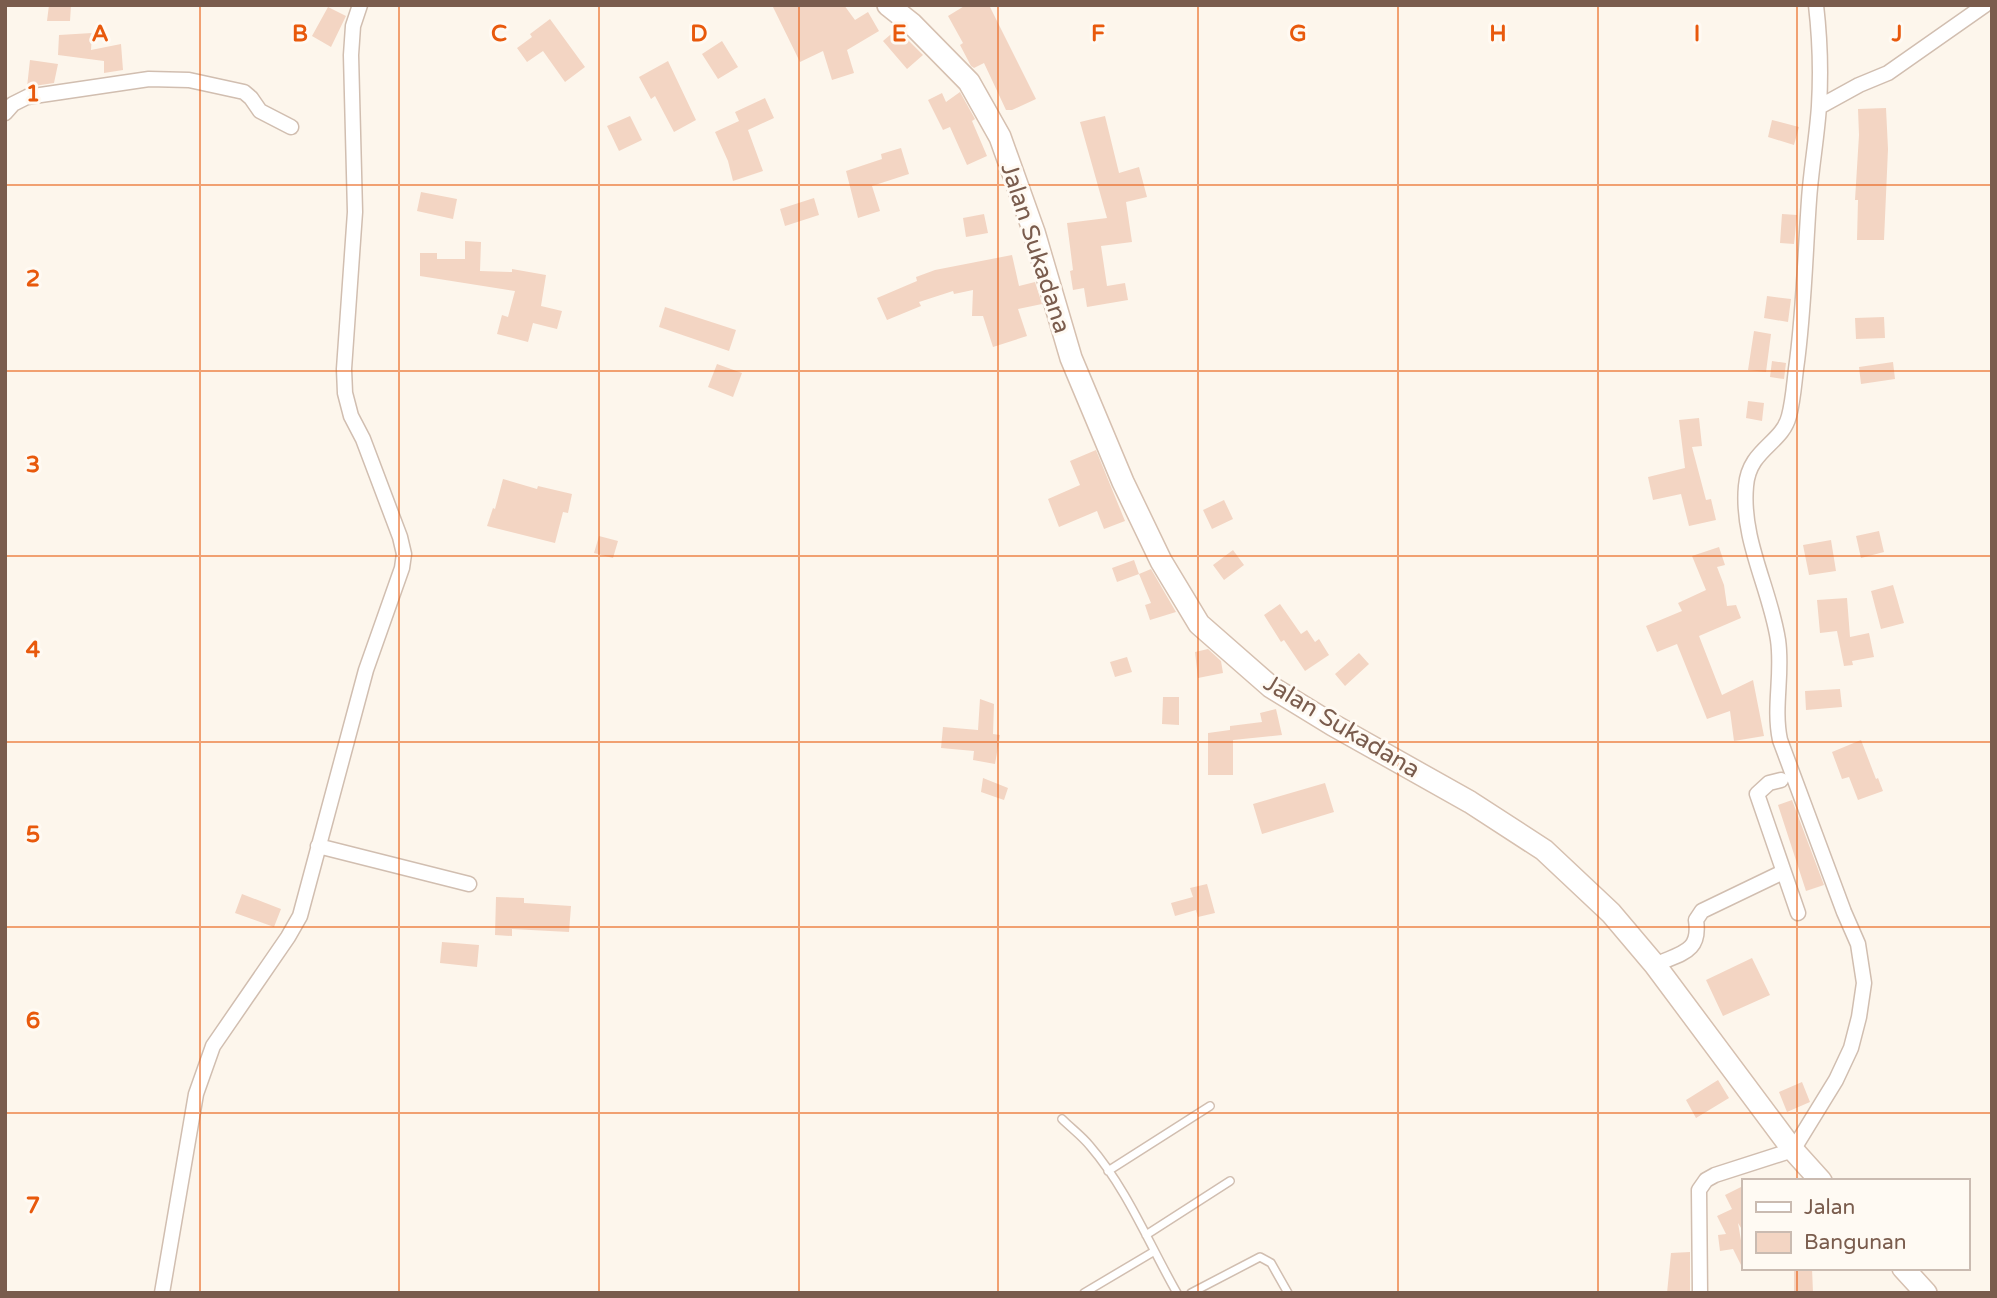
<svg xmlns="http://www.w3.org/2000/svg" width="1997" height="1298" viewBox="0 0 1997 1298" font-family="'Varela Round',sans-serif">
<rect width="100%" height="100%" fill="#fdf6ec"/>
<path fill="#f3d5c3" d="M49,5H71L70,21H47Z
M772,5H844L855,20L868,12L879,31L847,50L854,73L832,80L823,51L800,62Z
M966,5H989L1036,99L1012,110H1006L984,63L974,68L971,66L960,45L963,43L948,16Z
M328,7L346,16L331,47L312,36Z
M550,19L585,67L565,82L543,51L527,62L517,48L532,37L530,34Z
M897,29L923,55L907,69L883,41Z
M92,33L91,50L121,44L123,70L104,73V61L58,55L59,35Z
M722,41L738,67L718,79L702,54Z
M30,60L58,64L54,83L27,87Z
M668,61L696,120L674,132L655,96L651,99L639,77Z
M960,92L975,119L972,121L987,156L967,165L950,127L943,130L928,100L942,93L946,102Z
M765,98L774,118L748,130L763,171L733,181L728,161L715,132L739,121L735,112Z
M1886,108L1888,149L1884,240H1857L1858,200H1855L1859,135L1858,109Z
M630,116L642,140L619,151L607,126Z
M1105,116L1119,173L1139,167L1147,197L1126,202L1132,242L1101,246L1107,286L1125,283L1128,300L1087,307L1084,288L1073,290L1070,271L1073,270L1067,223L1107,218L1080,122Z
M1772,120L1799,127L1794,145L1768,137Z
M901,148L909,174L872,186L880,211L858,218L846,171L882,159L881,154Z
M421,192L457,199L453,219L417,211Z
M814,198L819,215L785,226L780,209Z
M984,214L988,233L966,237L963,218Z
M1782,214L1797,215L1794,244L1780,243Z
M465,241L481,242L480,271L512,272V269L546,275L541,306L562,311L557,329L533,323L528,342L497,334L502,315L508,317L515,291L420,276V253H437V259H465Z
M1012,255L1019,286L1035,282L1042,304L1018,309L1027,336L993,347L983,316H972L973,290L954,294L953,291L919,302L921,306L887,320L877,298L917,281L916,277L935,270Z
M1767,296L1791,299L1788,322L1764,318Z
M665,307L736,330L729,351L659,327Z
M1884,317L1885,338L1856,339L1855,318Z
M1754,331L1771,334L1766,372L1748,370Z
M1772,361L1786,363L1784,379L1770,377Z
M1893,362L1895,379L1861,384L1859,367Z
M717,364L742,373L733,397L708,387Z
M1748,401L1764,403L1762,421L1746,418Z
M1699,418L1702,446L1692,447L1706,500L1711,499L1716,520L1689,526L1681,494L1653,500L1648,477L1685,468L1679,420Z
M1096,450L1125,521L1104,529L1097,511L1059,527L1048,499L1080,485L1070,461Z
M503,479L537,489L538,486L572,494L568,513L563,512L555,543L487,526L493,508L495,509Z
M1224,500L1233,519L1212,529L1203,510Z
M1879,531L1884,552L1861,558L1856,536Z
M599,536L618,541L613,558L594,553Z
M1831,540L1836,571L1809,575L1803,545Z
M1719,547L1725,565L1717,567L1724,585L1727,606L1736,605L1741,618L1699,636L1722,695L1753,680L1764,736L1734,741L1730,711L1707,719L1677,644L1657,652L1646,626L1682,611L1678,603L1706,590L1692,556Z
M1233,550L1244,565L1224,580L1213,565Z
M1134,560L1139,574L1117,582L1112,568Z
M1151,569L1176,612L1150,620L1145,605L1151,603L1139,574Z
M1893,585L1904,623L1881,629L1871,591Z
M1847,598L1850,637L1869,633L1874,657L1852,661L1853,665L1844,666L1837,631L1820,633L1817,600Z
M1280,604L1301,634L1307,630L1315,642L1319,639L1329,655L1305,671L1284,640L1281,642L1264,615Z
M1208,649L1221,661L1223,673L1198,678L1195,652Z
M1359,653L1369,664L1345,686L1335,674Z
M1127,657L1132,672L1115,677L1110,662Z
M1840,689L1842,707L1806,710L1805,691Z
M1163,697H1179V725L1162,724Z
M980,699L994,704L993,734L1000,735L995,764L973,760L974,751L941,748L943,727L978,730Z
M1276,709L1282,735L1233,740V775H1208V733L1230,730V726L1262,722L1260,713Z
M1861,740L1876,779L1878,778L1883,791L1858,800L1849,777L1842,779L1832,752Z
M983,778L1008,788L1004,800L981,792Z
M1325,783L1334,812L1262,834L1253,804Z
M1792,800L1824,885L1806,891L1778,805Z
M1207,884L1215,913L1198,917L1196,910L1175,916L1171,903L1193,897L1190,888Z
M242,894L281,909L274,927L235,913Z
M496,897L524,898V903L571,906L569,932L512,929V936L495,935Z
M442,942L479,945L477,967L440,963Z
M1752,958L1770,995L1723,1016L1706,980Z
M1718,1080L1729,1098L1696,1118L1686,1100Z
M1802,1082L1810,1102L1787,1112L1779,1092Z
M1743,1186V1231L1738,1223L1743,1252L1742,1267L1733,1249L1720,1251L1718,1235L1726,1234L1717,1216L1732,1209L1725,1195Z
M1690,1252V1293H1667L1671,1253Z
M1794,1268H1812L1813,1293H1794Z"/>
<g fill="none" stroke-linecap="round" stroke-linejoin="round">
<defs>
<path id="service" d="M1062,1119C1071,1128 1082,1136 1090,1146C1127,1189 1149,1244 1177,1293
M1108,1171L1210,1106
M1146,1235L1230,1181
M1084,1293L1153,1252
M1191,1293L1260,1257L1271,1263L1288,1293"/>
<path id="minor" d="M1819,107L1859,85L1888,73L1985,5
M5,113L13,104L27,97L149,79L189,80L244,92L251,98L260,111L291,127
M1781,780L1769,783L1757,794L1798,913
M318,846L469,884
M1655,965C1680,953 1701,953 1696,920L1702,911L1783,872
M162,1293L196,1094L213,1046L288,937L300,916L366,670L402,568L404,554L400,537L363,439L351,416L345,393L344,369L355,212L351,55L353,26L360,5
M1700,1293L1699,1190L1706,1180L1715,1175L1793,1150L1836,1080L1851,1048L1859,1017L1864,983L1858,944L1844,912L1780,740C1773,707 1783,674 1778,640C1770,588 1741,540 1746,486C1749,449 1782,444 1789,416C1793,401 1794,385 1796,369C1804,313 1805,257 1809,200C1811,169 1817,137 1819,106C1821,72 1820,39 1816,5"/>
<path id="secondary" d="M888,5L912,24L969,82L1000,137L1034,232L1071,358L1123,482L1161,561L1199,624L1271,687L1333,725L1470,802L1544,850L1611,913L1655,965L1793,1150L1821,1181
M1903,1268L1926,1293"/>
</defs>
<use href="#service" stroke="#d1beb0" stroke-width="10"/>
<use href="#minor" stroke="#d1beb0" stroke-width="17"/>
<use href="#secondary" stroke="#d6c0b0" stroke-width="24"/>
<use href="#service" stroke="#fff" stroke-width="7"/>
<use href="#minor" stroke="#fff" stroke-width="14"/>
<use href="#secondary" stroke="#fff" stroke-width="21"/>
</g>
<path fill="none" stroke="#e8590c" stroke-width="2" stroke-opacity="0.55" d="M200,5V1293M399,5V1293M599,5V1293M799,5V1293M998,5V1293M1198,5V1293M1398,5V1293M1598,5V1293M1797,5V1181M5,185H1992M5,371H1992M5,556H1992M5,742H1992M5,927H1992M5,1113H1992M1797,1268V1293"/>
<g text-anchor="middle" stroke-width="6" stroke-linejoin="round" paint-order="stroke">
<g font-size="24" fill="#7a5c4d" stroke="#fffaf3">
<text transform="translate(1036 248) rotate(72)" y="8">Jalan Sukadana</text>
<text transform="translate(1342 726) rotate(31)" y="8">Jalan Sukadana</text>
</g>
</g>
<g font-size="23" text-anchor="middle" font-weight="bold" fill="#e8590c" stroke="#fffaf3" stroke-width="6" stroke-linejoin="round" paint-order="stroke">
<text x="100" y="41">A</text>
<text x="300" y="41">B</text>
<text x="499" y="41">C</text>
<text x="699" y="41">D</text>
<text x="899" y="41">E</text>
<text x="1098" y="41">F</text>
<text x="1298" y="41">G</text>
<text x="1498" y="41">H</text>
<text x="1697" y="41">I</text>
<text x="1897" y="41">J</text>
<text x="33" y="101">1</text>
<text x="33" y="286">2</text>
<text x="33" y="472">3</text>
<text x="33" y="657">4</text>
<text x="33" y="842">5</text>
<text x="33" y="1028">6</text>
<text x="33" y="1213">7</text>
</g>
<rect width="1997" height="1298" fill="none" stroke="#7a5c4d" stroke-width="14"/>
<rect x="1742" y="1179" width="228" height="91" fill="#fffaf3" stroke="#cabbb1" stroke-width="2"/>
<rect x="1756" y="1202" width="35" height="10" fill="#ffffff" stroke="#cabbb1" stroke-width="2"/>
<text x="1804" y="1214" font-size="21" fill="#7a5c4d">Jalan</text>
<rect x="1756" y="1232" width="35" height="21" fill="#f3d5c3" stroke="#cabbb1" stroke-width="2"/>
<text x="1804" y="1249" font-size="21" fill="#7a5c4d">Bangunan</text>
</svg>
